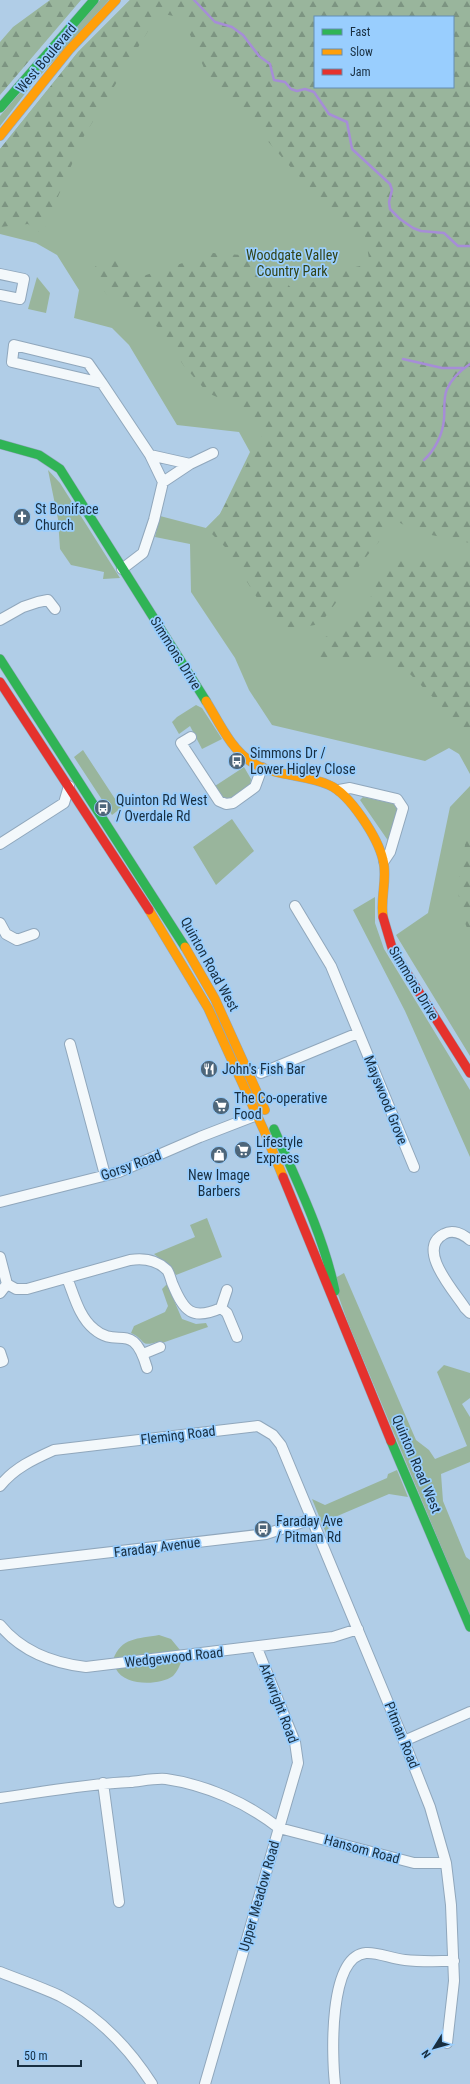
<svg xmlns="http://www.w3.org/2000/svg" width="470" height="2084" viewBox="0 0 470 2084" font-family="'Roboto Condensed',sans-serif">
<defs>
<pattern id="forest-firs" width="22" height="20" patternUnits="userSpaceOnUse"><rect width="22" height="20" fill="#99b59c"/><path d="M5 1l3.5 6h-7zM16 11l3.5 6h-7z" fill="#7c9481"/></pattern>
</defs>
<rect width="100%" height="100%" fill="#b0cde7"/>
<path fill="#99b59c" fill-rule="evenodd" d="M100,0H109L34,82L0,126V116L6,109Z
M130,0H470V774L459,754L449,748L425,761L272,725L249,690L235,658L191,592L190,544L155,537L160,516L206,528L220,514L250,452L239,432L177,425L129,345L112,328L74,318L79,290L57,255L36,243L0,234V149L78,52ZM315,17H453V87H315Z
M37,277L50,293L46,313L28,309Z
M48,470L60,483L120,578L103,579L104,572L71,565L60,549L58,519Z
M196,705L202,708L222,739L202,749L190,726L179,734L172,722L177,717Z
M83,750L121,808L112,815L74,757Z
M244,767L251,779L250,786L230,798H224L215,786Z
M470,786V1056L396,935L428,913L450,807Z
M363,797L395,804L398,809L389,842L360,800Z
M232,819L254,851L216,885L193,847Z
M375,897V923L384,949L470,1090V1157L405,1011L353,910Z
M207,1218L222,1257L176,1275L168,1265L154,1254L195,1237L190,1225Z
M344,1273L416,1440L429,1450L435,1459L467,1446L437,1372L444,1365L470,1373V1398L462,1404L470,1417V1462L441,1474L443,1501L466,1557L470,1560V1616L348,1323L337,1292V1277Z
M167,1284L182,1319L196,1324L206,1323L208,1327L162,1343L161,1341C138,1348 148,1341 131,1333L134,1326L165,1312L168,1306L162,1289Z
M397,1470L408,1497L389,1494L335,1517L326,1533L312,1499L325,1505L387,1478L388,1474Z
M159,1635L171,1639L180,1650L113,1660C121,1637 138,1639 159,1635Z
M182,1660C180,1665 177,1672 173,1676C159,1686 124,1686 116,1669L119,1666Z"/>
<path fill="url(#forest-firs)" fill-rule="evenodd" d="M50,0H81L0,95V42L13,27Z
M130,0H470V543L417,532L391,518L382,538L361,563L341,596L320,624L287,630L264,609L226,548L206,528L220,514L265,430L248,411L208,393L184,366L159,328L107,295L91,271L99,263L119,257L140,277L213,253L256,256L297,293L326,273L370,264L365,236L343,220L294,171L251,122L212,87L183,18L159,13L84,136L42,234L28,224L0,227V149L78,52ZM315,17H453V87H315Z
M398,558L470,561V735L409,673L381,659L315,658L318,640L350,627L366,608L378,580Z
M470,832V936L464,920L457,888L467,834Z"/>
<g fill="none" stroke-linecap="round" stroke-linejoin="round">
<path stroke="#a68dd7" stroke-width="2.5" d="M194,0L215,22L232,27L243,35L259,56L270,64L274,80L285,82L291,89L297,91L305,89L314,92L329,114L347,122L352,149L390,184L392,190L389,202L390,209L400,219L413,228L421,231L444,233L458,246H470
M403,359L442,368H463
M424,460C435,450 443,434 444,419C445,409 443,398 447,389C452,378 461,370 470,364"/>
<defs>
<path id="street" d="M0,274L24,279L20,299L0,295
M102,383L88,363L14,345L12,362L102,383L150,455L163,482L154,520L143,553L122,569
M150,455L190,464L163,482
M190,464L213,453
M0,620L23,607L38,602L48,600L55,609
M191,737L181,743L219,801L226,804L233,803L255,787L262,768
M339,790L350,788L397,799L403,808L390,852L384,861
M0,844L64,803L69,786
M295,906L331,966L414,1167
M0,923L6,934L17,940L34,934
M70,1044L105,1175
M261,1073L358,1033
M0,1202L119,1172L200,1137L257,1115
M470,1240C463,1234 453,1229 444,1234C415,1249 455,1292 465,1308L470,1313
M0,1257L7,1284L16,1289H27L130,1260C143,1258 157,1260 167,1270C170,1274 171,1281 173,1285C184,1311 192,1321 221,1308L227,1290
M67,1278C74,1295 79,1317 94,1329C118,1350 133,1319 147,1368
M0,1293L7,1284
M221,1308L227,1313L237,1337
M0,1352L3,1361L0,1362
M143,1354L160,1347
M0,1486C14,1468 34,1459 54,1450L258,1426L273,1435L281,1445L404,1741L430,1807L446,1863L451,1905L454,1981L447,2043
M0,1565L266,1534L312,1519
M0,1625C22,1652 52,1663 86,1667L333,1637L358,1629
M257,1648L295,1742L298,1763L279,1828L414,1863H446
M404,1741L470,1712
M103,1783L119,1902
M0,1798C43,1792 86,1784 130,1782C141,1781 155,1778 166,1779C207,1785 247,1803 279,1828L205,2084
M0,1972C20,1980 41,1987 60,1996C98,2016 129,2048 152,2084
M335,2084C332,2057 328,1956 366,1953C378,1952 392,1959 405,1960C421,1962 438,1961 454,1961"/>
<path id="fast" d="M0,108L94,0
M0,444L39,455L60,469L206,701
M0,659L185,947
M274,1129C297,1182 323,1234 335,1291
M391,1441L470,1627"/>
<path id="slow" d="M0,136L69,50L116,0
M206,701C219,722 231,750 253,763C277,777 305,774 329,785C350,794 378,838 383,860C388,878 380,897 383,917
M149,910L208,1008L266,1135L283,1177
M185,947L215,999L265,1110"/>
<path id="jam" d="M0,682L149,910
M383,917L393,951L470,1073
M283,1177L391,1441"/>
</defs>
<use href="#street" stroke="#90a7bc" stroke-width="12"/>
<use href="#fast" stroke="#90a7bc" stroke-width="10"/>
<use href="#slow" stroke="#90a7bc" stroke-width="10"/>
<use href="#jam" stroke="#90a7bc" stroke-width="10"/>
<use href="#street" stroke="#f3f8fb" stroke-width="10"/>
<use href="#fast" stroke="#30b455" stroke-width="9"/>
<use href="#slow" stroke="#ff9f0a" stroke-width="9"/>
<use href="#jam" stroke="#e5322d" stroke-width="9"/>
</g>
<defs>
<symbol id="church-disc" viewBox="-11 -11 22 22"><circle r="9.5" fill="#4d667a" stroke="#99cefe"/><path d="M-1.2-6h2.4v3.5h3.3v2.4h-3.3V6h-2.4V-.1h-3.3v-2.4h3.3Z" fill="#fff"/></symbol>
<symbol id="bus-disc" viewBox="-11 -11 22 22"><circle r="9.5" fill="#4d667a" stroke="#99cefe"/><path d="M-5-6H5V4H4V6H2V4H-2V6H-4V4H-5ZM-3.5-4V0h7V-4ZM-3.5 1.2v1.5H-2V1.2ZM2 1.2v1.5H3.5V1.2Z" fill="#fff"/></symbol>
<symbol id="restaurant-disc" viewBox="-11 -11 22 22"><circle r="9.5" fill="#4d667a" stroke="#99cefe"/><path d="M-5-6h1v4h1v-4h1v4h1v-4h1v5L-1.5 .5V6h-2V.5L-5-1ZM5-6V6H3V1.5H1.5Q1.5-4 5-6Z" fill="#fff"/></symbol>
<symbol id="supermarket-disc" viewBox="-11 -11 22 22"><circle r="9.5" fill="#4d667a" stroke="#99cefe"/><path d="M-6-5.5h2.5l.6 2H6L4.5 2H-2.5L-4.4-4H-6ZM-1.5 3.2a1.3 1.3 0 1 0 .1 0ZM3 3.2a1.3 1.3 0 1 0 .1 0Z" fill="#fff"/></symbol>
<symbol id="shop-disc" viewBox="-11 -11 22 22"><circle r="9.5" fill="#4d667a" stroke="#99cefe"/><path d="M-5-2.5h2.3a2.7 3.5 0 0 1 5.4 0H5L5.5 6h-11ZM-1.5-2.5h3a1.5 2.3 0 0 0-3 0Z" fill="#fff"/></symbol>
</defs>
<g fill-rule="evenodd">
<use href="#church-disc" x="12" y="507" width="20" height="20"/>
<use href="#bus-disc" x="227" y="751" width="20" height="20"/>
<use href="#bus-disc" x="93" y="798" width="20" height="20"/>
<use href="#restaurant-disc" x="199" y="1059" width="20" height="20"/>
<use href="#supermarket-disc" x="211" y="1096" width="20" height="20"/>
<use href="#supermarket-disc" x="233" y="1140" width="20" height="20"/>
<use href="#shop-disc" x="209" y="1145" width="20" height="20"/>
<use href="#bus-disc" x="253" y="1519" width="20" height="20"/>
</g>
<g text-anchor="middle" stroke-width="3.5" stroke-linejoin="round" paint-order="stroke">
<g font-size="14" fill="#182e40" stroke="#99cefe">
<text transform="translate(46 58) rotate(-50)" y="5">West Boulevard</text>
<text transform="translate(176 653) rotate(58)" y="5">Simmons Drive</text>
<text transform="translate(210 964) rotate(61)" y="5">Quinton Road West</text>
<text transform="translate(414 983) rotate(59)" y="5">Simmons Drive</text>
<text transform="translate(386 1100) rotate(68)" y="5">Mayswood Grove</text>
<text transform="translate(131 1165) rotate(-20)" y="5">Gorsy Road</text>
<text transform="translate(178 1435) rotate(-7)" y="5">Fleming Road</text>
<text transform="translate(417 1464) rotate(67)" y="5">Quinton Road West</text>
<text transform="translate(157 1547) rotate(-7)" y="5">Faraday Avenue</text>
<text transform="translate(174 1657) rotate(-6)" y="5">Wedgewood Road</text>
<text transform="translate(279 1703) rotate(69)" y="5">Arkwright Road</text>
<text transform="translate(402 1735) rotate(68)" y="5">Pitman Road</text>
<text transform="translate(362 1849) rotate(15)" y="5">Hansom Road</text>
<text transform="translate(259 1896) rotate(-74)" y="5">Upper Meadow Road</text>
</g>
<g font-size="14" fill="#324215" stroke="#99cefe">
<text x="292" y="260">Woodgate Valley<tspan x="292" dy="16">Country Park</tspan></text>
</g>
<g font-size="14" fill="#182e40" stroke="#99cefe" text-anchor="start">
<text x="35" y="514">St Boniface<tspan x="35" dy="16">Church</tspan></text>
<text x="250" y="758">Simmons Dr /<tspan x="250" dy="16">Lower Higley Close</tspan></text>
<text x="116" y="805">Quinton Rd West<tspan x="116" dy="16">/ Overdale Rd</tspan></text>
<text x="222" y="1074">John's Fish Bar</text>
<text x="234" y="1103">The Co-operative<tspan x="234" dy="16">Food</tspan></text>
<text x="256" y="1147">Lifestyle<tspan x="256" dy="16">Express</tspan></text>
<text x="219" y="1180" text-anchor="middle">New Image<tspan x="219" dy="16">Barbers</tspan></text>
<text x="276" y="1526">Faraday Ave<tspan x="276" dy="16">/ Pitman Rd</tspan></text>
</g>
</g>
<rect x="314" y="16" width="140" height="72" fill="#99cefe" stroke="#658eb2"/>
<rect x="322" y="29" width="20" height="6" fill="#30b455" stroke="#658eb2"/>
<text x="350" y="36" font-size="12" fill="#182e40">Fast</text>
<rect x="322" y="49" width="20" height="6" fill="#ff9f0a" stroke="#658eb2"/>
<text x="350" y="56" font-size="12" fill="#182e40">Slow</text>
<rect x="322" y="69" width="20" height="6" fill="#e5322d" stroke="#658eb2"/>
<text x="350" y="76" font-size="12" fill="#182e40">Jam</text>
<g transform="translate(434 2048) rotate(233)" stroke="#99cefe" stroke-width="3" paint-order="stroke">
<path d="M0-3L7 15L0 10L-7 15Z" fill="#182e40"/>
<text y="-6" font-size="11" font-weight="bold" text-anchor="middle" fill="#182e40">N</text>
</g>
<path d="M18 2060v6h63v-6" fill="none" stroke="#182e40" stroke-width="2"/>
<text x="24" y="2060" font-size="12" fill="#182e40" stroke="#99cefe" stroke-width="3" paint-order="stroke">50 m</text>
</svg>
